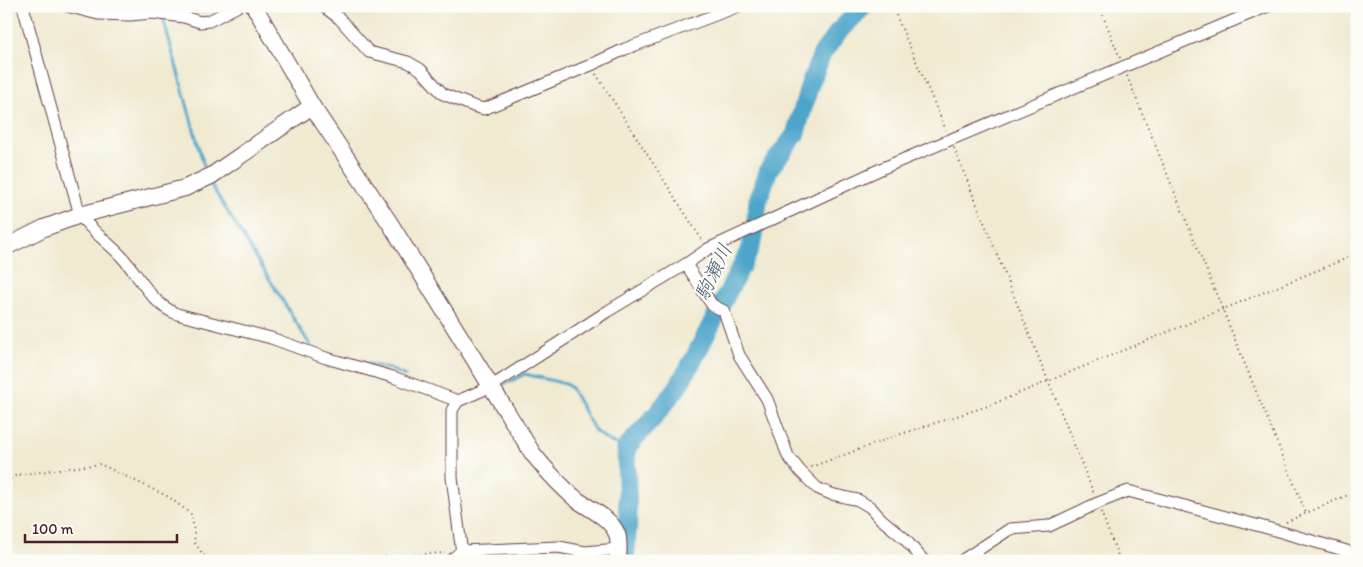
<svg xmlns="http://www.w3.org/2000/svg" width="1363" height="567" viewBox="0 0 1363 567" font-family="Itim,'Klee One',sans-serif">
<rect width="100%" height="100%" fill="#fdfcf7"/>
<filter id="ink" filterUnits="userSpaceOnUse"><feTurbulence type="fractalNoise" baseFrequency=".02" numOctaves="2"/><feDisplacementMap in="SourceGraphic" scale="10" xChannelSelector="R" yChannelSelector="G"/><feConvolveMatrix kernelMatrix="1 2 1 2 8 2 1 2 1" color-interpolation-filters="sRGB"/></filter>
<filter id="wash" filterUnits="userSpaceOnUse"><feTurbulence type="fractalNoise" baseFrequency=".0096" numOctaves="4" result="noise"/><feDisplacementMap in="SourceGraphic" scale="20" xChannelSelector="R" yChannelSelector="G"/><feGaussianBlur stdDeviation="1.12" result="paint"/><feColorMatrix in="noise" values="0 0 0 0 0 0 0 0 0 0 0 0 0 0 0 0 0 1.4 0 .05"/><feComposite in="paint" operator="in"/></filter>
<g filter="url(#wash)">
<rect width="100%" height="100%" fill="#f0ead1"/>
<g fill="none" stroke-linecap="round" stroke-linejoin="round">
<path stroke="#4da5ca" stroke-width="3" d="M161,6V8
M163,18L204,166
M211,185L312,348
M356,361L390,369L405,376
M505,384L525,374L566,384L571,388L595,431L609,441L626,448"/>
<path stroke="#4da5ca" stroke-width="19" d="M625,561L628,521L626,448L655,416L677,388L693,360L748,253L754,237L758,200L769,169L795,135L810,84L822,54L838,32L864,6"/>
</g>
</g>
<g filter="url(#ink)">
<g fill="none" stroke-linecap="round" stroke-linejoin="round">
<defs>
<path id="street" d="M23,6L80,215C92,232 108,242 121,256C140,276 151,304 177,314L271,338L326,358L393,377L458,401
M67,6L98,14L130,15L152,13L184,17L200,22L209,21L238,6
M323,6L340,19L369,52L408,62L420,69L443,94L473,106L484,109L591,65L625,49L739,6
M686,264L712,305L724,311L739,355L767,399L788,456L800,471L817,488L831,494L858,500L870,507L881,519L904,538L924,561
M451,561L461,551L559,547L585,552L618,549
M463,561L452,477V410L458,401L492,386L608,311L686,264L708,249L883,168L1268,6
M961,561L1010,529L1049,526L1098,503L1128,491L1271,529L1357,554"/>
<path id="secondary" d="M254,6L312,106L391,225L533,454C546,470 559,485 576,499C589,509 610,517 617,534C620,542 618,552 618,561
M6,247L44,228L80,215L185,188L211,176L312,106"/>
</defs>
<use href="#street" stroke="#633d44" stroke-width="13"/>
<use href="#secondary" stroke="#633d44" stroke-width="18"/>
<path stroke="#633d44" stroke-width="2" stroke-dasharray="1 4" stroke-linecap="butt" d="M892,6L946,130
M1099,6L1120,58
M596,74L702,240
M1127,76L1306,513
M954,148L1094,494
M811,467L901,434L988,406L1357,254
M6,481L17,475L100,464L169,497L192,515L195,543L208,561
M1101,512L1120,561
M1286,522L1357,491
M345,559L445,553"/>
<use href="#street" stroke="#fff" stroke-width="11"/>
<use href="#secondary" stroke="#fff" stroke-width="16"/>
</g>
</g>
<g text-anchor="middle" stroke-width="4.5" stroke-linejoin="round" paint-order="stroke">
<g font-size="20" font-style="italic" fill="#4b5b73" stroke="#fdfcf7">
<text transform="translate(713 272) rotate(-64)" y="7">駒瀬川</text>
</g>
</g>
<rect width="1363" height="567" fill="none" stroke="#fdfcf7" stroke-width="25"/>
<path d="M25 534v8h152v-8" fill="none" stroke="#4a1f2b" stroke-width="2.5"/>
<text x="32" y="534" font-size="15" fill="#4a1f2b" stroke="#fdfcf7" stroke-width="4" paint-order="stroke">100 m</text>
</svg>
